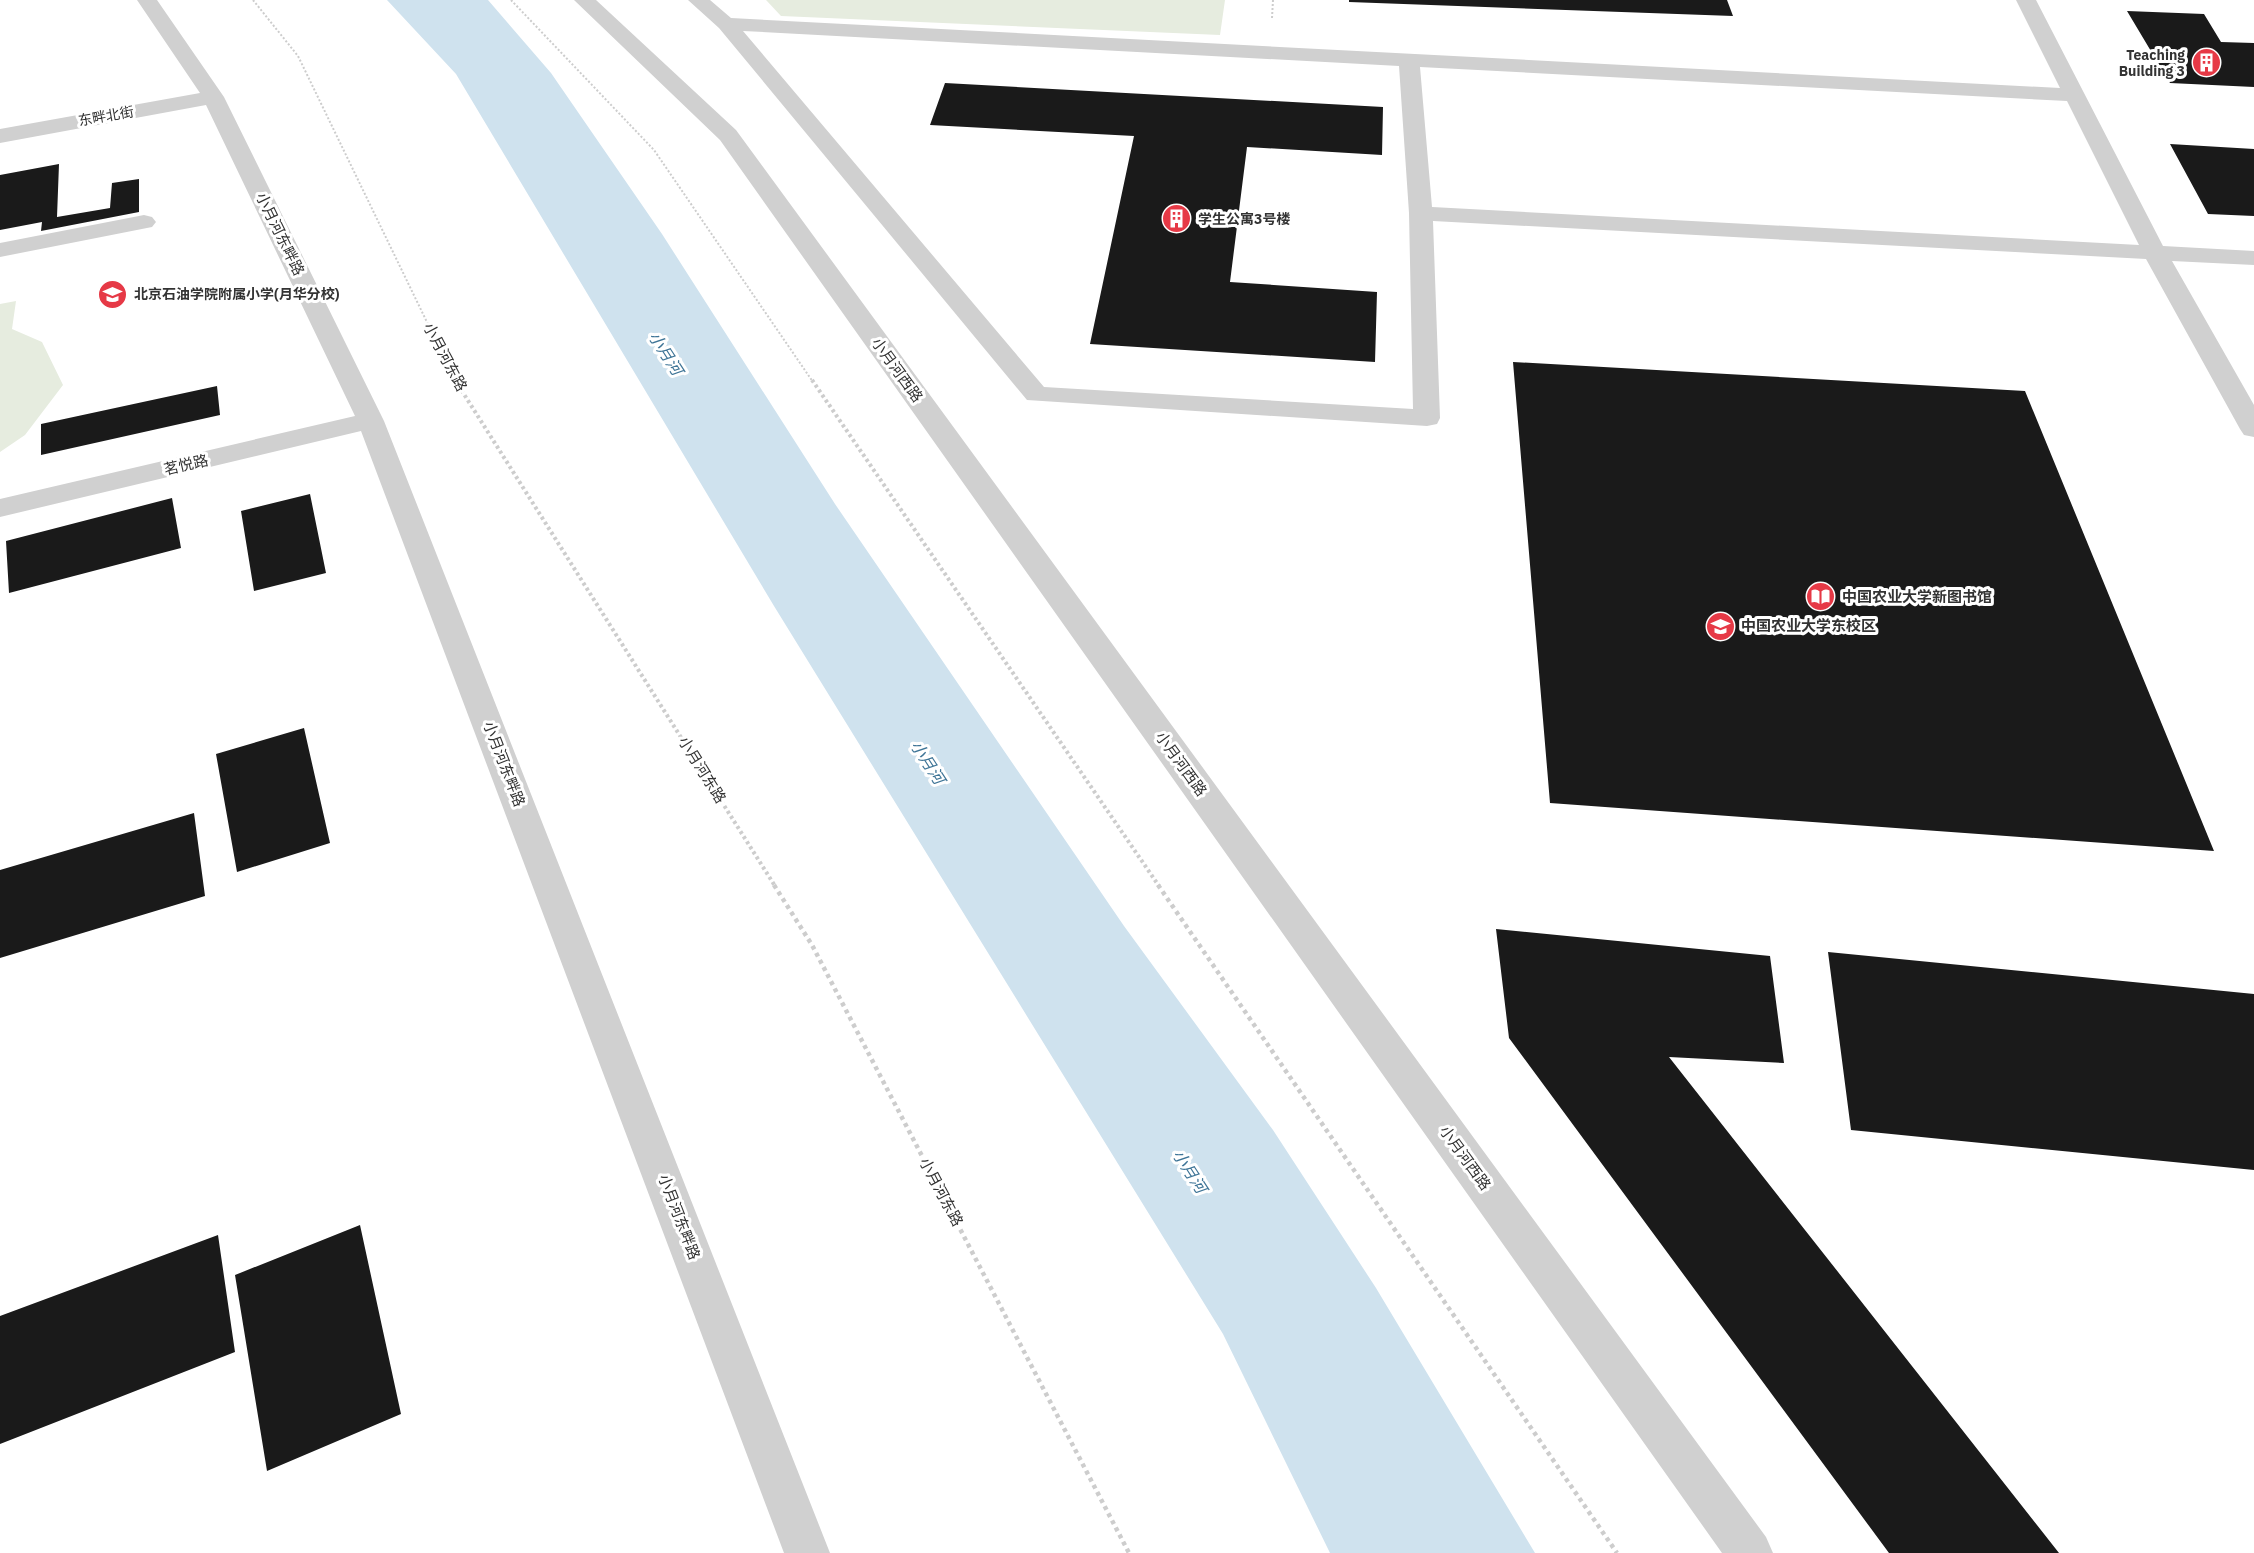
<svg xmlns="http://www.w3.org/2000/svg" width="2254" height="1553" viewBox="0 0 2254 1553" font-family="'IBM Plex Sans','Noto Sans SC',sans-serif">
<rect width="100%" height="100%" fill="#fff"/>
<path fill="#e6ecdf" d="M766,0H1225L1220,35L781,16Z
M16,301L12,329L42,342L63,385L25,435L0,452V304Z"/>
<path fill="#cfe2ee" d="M387,0H488L551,73L662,234L835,504L1124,926L1273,1130L1376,1288L1535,1553H1330L1223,1334L774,606L456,74Z"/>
<path fill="#1a1a1a" d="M1349,0H1727L1733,16L1349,2Z
M2127,11L2204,14L2221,42L2254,43V87L2170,83Z
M945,83L1383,107L1382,155L1247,147L1230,282L1377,292L1375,362L1090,344L1134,136L930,125Z
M2170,144L2254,149V216L2208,214Z
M59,164L57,217L110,208L112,183L139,179V212L41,231L42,222L0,230V175Z
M1513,362L2025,391L2214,851L1550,803Z
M217,386L220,415L41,455V424Z
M310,494L326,573L254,591L241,511Z
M172,498L181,548L9,593L6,541Z
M304,728L330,843L237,872L216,754Z
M194,813L205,896L0,958V870Z
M1496,929L1770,956L1784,1063L1669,1057L2059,1553H1889L1509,1038Z
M1828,952L2254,994V1170L1851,1130Z
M360,1225L401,1414L267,1471L235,1275Z
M218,1235L235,1352L0,1444V1316Z"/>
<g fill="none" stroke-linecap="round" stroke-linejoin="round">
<path stroke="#cdcdcd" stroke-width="2" stroke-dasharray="2 2" stroke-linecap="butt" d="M253,0L298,56L456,382
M511,0L654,150L813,382
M1272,18L1273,0"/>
<path stroke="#cdcdcd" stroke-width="4" stroke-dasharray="3 3" stroke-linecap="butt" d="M455,380L775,886
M812,380L1159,886"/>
<path stroke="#cdcdcd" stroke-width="4.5" stroke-dasharray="4 4" stroke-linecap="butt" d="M774,885L812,945L1129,1553
M1158,885L1617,1553"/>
<path fill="#d0d0d0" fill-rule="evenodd" d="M137,0H157L224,97L384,421L830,1553H784L361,431L0,517V499L355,416L206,105L0,143V129L200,93Z
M574,0H596L736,130L1766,1537L1773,1553H1722L720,140Z
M688,0H710L731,18L2060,88L2016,0H2036L2163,246L2254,251V265L2172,261L2254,405V437L2244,435L2240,429L2146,259L1433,221L1440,418L1437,424L1427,426L1027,400L719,28ZM743,31L1399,66L1409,213L1413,409L1044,387ZM1420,67L2067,101L2139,245L1432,207Z
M144,215L152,217L156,222L152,227L0,257V243Z"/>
</g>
<defs>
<symbol id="building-disc" viewBox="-11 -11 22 22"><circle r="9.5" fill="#e63946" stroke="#fff"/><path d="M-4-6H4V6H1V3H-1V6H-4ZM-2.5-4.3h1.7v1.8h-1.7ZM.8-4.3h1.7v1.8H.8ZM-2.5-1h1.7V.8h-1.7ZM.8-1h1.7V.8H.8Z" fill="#fff"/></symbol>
<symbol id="school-disc" viewBox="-11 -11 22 22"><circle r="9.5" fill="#e63946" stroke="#fff"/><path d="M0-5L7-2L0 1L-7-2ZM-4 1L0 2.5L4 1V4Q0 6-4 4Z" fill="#fff"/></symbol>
<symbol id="library-disc" viewBox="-11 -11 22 22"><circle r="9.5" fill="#e63946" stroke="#fff"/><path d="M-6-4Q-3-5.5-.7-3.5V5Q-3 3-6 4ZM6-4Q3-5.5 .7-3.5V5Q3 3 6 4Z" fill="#fff"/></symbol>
<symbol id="university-disc" viewBox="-11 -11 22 22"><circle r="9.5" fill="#e63946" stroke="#fff"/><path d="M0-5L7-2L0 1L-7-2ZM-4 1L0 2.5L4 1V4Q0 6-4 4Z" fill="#fff"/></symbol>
</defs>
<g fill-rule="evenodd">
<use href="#building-disc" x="2190" y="46" width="33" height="33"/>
<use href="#building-disc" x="1160" y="202" width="33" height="33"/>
<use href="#school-disc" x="96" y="278" width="33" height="33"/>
<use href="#library-disc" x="1804" y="580" width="33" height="33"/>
<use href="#university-disc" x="1704" y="610" width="33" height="33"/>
</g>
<g text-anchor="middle" stroke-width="6" stroke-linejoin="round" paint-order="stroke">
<g font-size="14" font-weight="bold" fill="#333" stroke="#fff" text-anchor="start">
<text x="2185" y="60" text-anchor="end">Teaching<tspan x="2185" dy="16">Building 3</tspan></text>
<text x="1198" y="224">学生公寓3号楼</text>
<text x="134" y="299">北京石油学院附属小学(月华分校)</text>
</g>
<g font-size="14" fill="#333" stroke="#fff">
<text transform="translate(106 116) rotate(-10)" y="5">东畔北街</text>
</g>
<g font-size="15" fill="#333" stroke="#fff">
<text transform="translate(280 234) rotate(64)" y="5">小月河东畔路</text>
<text transform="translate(445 357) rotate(62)" y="5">小月河东路</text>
<text transform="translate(897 370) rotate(54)" y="5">小月河西路</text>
<text transform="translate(186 465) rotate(-13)" y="5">茗悦路</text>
<text transform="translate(504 764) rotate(69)" y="5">小月河东畔路</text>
<text transform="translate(1181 764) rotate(54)" y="5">小月河西路</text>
<text transform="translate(702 770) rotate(58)" y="5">小月河东路</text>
<text transform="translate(1465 1158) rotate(54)" y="5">小月河西路</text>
<text transform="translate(941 1192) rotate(62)" y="5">小月河东路</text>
<text transform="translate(679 1217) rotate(69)" y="5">小月河东畔路</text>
</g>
<g font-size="15" font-weight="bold" fill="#333" stroke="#fff" text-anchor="start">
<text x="1842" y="602">中国农业大学新图书馆</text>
<text x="1741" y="631">中国农业大学东校区</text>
</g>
<g font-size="16" font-style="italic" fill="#3f7597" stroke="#fff">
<text transform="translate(666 353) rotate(57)" y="6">小月河</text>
<text transform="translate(928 762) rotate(57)" y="6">小月河</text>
<text transform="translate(1190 1171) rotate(57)" y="6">小月河</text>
</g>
</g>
</svg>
